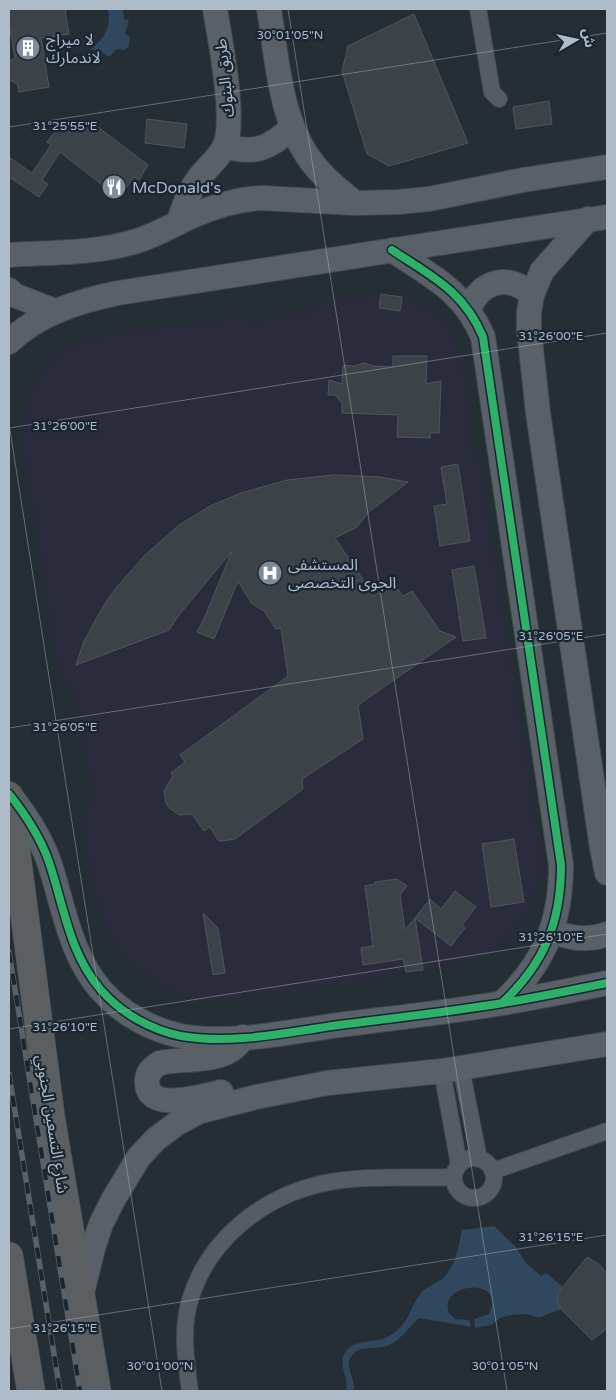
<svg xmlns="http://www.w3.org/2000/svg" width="616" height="1400" viewBox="0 0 616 1400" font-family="'Varela Round','Noto Sans Arabic',sans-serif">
<rect width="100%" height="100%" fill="#252e35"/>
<path fill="#2b2c3b" d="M381,294L408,298L435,310L445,320L458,341L471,413L468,414V416L475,460L480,462L542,856V870L537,891L525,919L509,938L489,954L467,962L267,997L266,991L221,1000L206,1001L189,998L169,989L145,976L120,952L109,935L95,901L81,818L93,798L74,694L60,683L21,440L22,416L30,391L38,373L51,358L62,350L80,341L96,337L245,316L250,322L271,319L308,312L313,304Z"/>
<path fill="#2f485e" d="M108,9H123L124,19L129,20L125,34L130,37L129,46L124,50L117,49L109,57L100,51L91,49C105,38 111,27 108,9Z
M494,1226L515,1246L527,1264L541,1276L546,1273L563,1287C556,1295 556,1299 561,1309L538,1318L528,1314L510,1315L500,1318L491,1325L475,1328L474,1319L489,1314C505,1281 455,1281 448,1302C447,1305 448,1310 449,1313L455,1319L469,1320L471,1327L419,1318C409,1327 399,1342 387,1346C375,1350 358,1344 351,1357C344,1368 357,1380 353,1391H346C350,1378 336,1364 346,1351C357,1338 376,1344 389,1336C410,1324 408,1311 420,1294C426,1287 435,1284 442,1279C456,1267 458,1247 462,1230Z"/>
<path fill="#3b4248" stroke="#4d565e" d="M9,9H65L69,34L41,38L49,87L19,92L17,84L9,80V61L15,58L9,23Z
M414,14L468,143L389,166L367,154L342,71L348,46Z
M549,101L552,124L516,129L513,107Z
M147,119L187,124L184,148L145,143Z
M81,120L94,124L148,165L139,180L134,177L119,198L60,152L42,180L48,184L39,197L9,177V157L32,173L51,145L47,142L60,125Z
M381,294L402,297L400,311L379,308Z
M393,356H427L426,384L441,381L439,433H430V438L397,437L398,415L342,413V403L335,395H328L329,380L342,384L343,365L354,366L364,363L374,366L393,367Z
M458,464L470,541L440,546L434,506L447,504L441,467Z
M334,475L380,477L408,482L369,512L357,527L335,538L374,596L393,583L403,596L412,591L440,631L456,637L358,705L363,739L302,779L303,789L235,839L222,841L218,840L210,827L204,831L192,814L179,815L169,808L166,803L164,791L173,776L171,773L185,762L180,755L288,676L281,628L276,629L264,611L251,603L238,581L214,639L197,632L203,621L232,551L179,615L169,630L76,665L84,641L104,605L116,588L145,555L179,525L210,506L241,493L287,480Z
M474,566L486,638L463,641L452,570Z
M514,839L524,902L491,907L482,844Z
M397,879L407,886L400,895L405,930L415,918L423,970L406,972L403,959L363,965L361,948L373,946L365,886L375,884V882Z
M455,891L476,907L462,925L465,928L451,946L415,918L430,899L441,909Z
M203,913L218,928L225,973L213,975Z
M587,1257L599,1264L607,1274V1325L604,1331L592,1340L561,1309L557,1300L558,1293Z"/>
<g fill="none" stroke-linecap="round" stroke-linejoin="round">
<defs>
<path id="street" d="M478,9L492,92L499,99
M461,1068L479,1159
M442,1071L459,1165
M454 1178a20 20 0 1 1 40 0a20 20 0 1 1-40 0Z
M493,1171L607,1131
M190,1391C186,1362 181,1329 190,1300C208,1240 261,1198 320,1184C364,1174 409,1179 453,1177"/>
<path id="secondary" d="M269,9C278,65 280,132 323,175C332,185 344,194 355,203
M225,146C254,155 271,148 292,127
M588,219L542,271L532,295L529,312V330L538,413L602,848L607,873
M178,223C184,207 188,192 199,178C207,167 220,158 225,145C236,119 220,40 215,9
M392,250C431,276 464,291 483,337L561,865C561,923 544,964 502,1003
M9,255C52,252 95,254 137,241C157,235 174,224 192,216C215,206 238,199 262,198L355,203L398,202L429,199L523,180L607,167
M9,290L14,295L55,311
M469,309C481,280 509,273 532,295
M9,342C39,313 79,301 118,293L607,217
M9,794C25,814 40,836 49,862C64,906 69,953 101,990C121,1013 151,1030 181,1036C233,1045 288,1032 339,1025C394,1018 449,1012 503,1003C538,997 573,990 607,983
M553,931C571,939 589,941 607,934
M221,1092C203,1096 146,1114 147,1081C147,1073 153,1067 160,1063C187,1057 228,1065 243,1037
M82,1293L93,1248L101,1224L113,1200L139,1157L156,1139L176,1124L198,1112L256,1097L327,1083L442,1071L607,1044"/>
<path id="highway" d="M9,796L51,1118L97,1391
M9,1256L31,1391"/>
</defs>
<use href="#street" stroke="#42484d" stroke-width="18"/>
<use href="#secondary" stroke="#42484d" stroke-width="26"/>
<use href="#highway" stroke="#424a51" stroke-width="29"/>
<use href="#street" stroke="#565c63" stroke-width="16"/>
<use href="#secondary" stroke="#596068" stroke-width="24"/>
<use href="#highway" stroke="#5b5f62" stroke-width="28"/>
<defs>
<path id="rail" d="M9,952L80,1391
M9,1074L60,1391"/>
</defs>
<use href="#rail" stroke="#596066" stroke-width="5.5"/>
<use href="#rail" stroke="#192530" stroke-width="4" stroke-dasharray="11" stroke-linecap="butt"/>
<defs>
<path id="cycleway" d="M392,250C431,276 464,291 483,337L561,865C561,923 544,964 502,1003
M9,794C25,814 40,836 49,862C64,906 69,953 101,990C121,1013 151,1030 181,1036C233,1045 288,1032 339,1025C394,1018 449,1012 503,1003C538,997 573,990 607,983"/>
</defs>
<use href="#cycleway" stroke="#192530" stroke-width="11"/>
<use href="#cycleway" stroke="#2db169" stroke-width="8"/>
</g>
<path fill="none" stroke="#aebbc8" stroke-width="1" stroke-opacity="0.45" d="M288,9L507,1391M9,127L607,33M9,424L162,1391M9,428L607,333M9,728L607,634M9,1029L607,934M9,1329L607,1235"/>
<defs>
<symbol id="building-disc" viewBox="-11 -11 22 22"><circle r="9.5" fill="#7e8a95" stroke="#192530"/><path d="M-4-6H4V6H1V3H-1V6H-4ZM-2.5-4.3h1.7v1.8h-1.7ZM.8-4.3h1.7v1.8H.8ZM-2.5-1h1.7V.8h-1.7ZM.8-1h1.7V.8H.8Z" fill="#fff"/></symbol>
<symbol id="restaurant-disc" viewBox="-11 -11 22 22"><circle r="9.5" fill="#7e8a95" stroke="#192530"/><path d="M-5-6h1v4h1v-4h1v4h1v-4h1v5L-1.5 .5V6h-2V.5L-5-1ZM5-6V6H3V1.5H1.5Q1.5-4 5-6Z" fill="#fff"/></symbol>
<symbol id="hospital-disc" viewBox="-11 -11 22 22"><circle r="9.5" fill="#7e8a95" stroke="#192530"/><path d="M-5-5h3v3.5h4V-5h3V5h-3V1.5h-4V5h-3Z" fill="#fff"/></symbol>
</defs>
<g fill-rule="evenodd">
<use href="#building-disc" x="14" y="34" width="28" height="28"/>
<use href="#restaurant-disc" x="100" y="173" width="28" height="28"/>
<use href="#hospital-disc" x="256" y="559" width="28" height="28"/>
</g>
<g text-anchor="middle" stroke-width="4.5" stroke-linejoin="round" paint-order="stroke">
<g font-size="16" fill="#aebbc8" stroke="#192530" text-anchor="start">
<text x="46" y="45">لا ميراج<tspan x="46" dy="18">لاندمارك</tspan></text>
<text x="132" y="193">McDonald's</text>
<text x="288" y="570">المستشفى<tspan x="288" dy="18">الجوى التخصصى</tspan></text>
</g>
<g font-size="16" fill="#aebbc8" stroke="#192530">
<text transform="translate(224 78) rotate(-96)" y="6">طريق البنوك</text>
<text transform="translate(53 1124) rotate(81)" y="6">شارع التسعين الجنوبي</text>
</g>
</g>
<g font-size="12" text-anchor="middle" fill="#aebbc8" stroke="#192530" stroke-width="4.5" stroke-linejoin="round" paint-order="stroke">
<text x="290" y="39">30°01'05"N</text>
<text x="65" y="130">31°25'55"E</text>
<text x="551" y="340">31°26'00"E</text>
<text x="65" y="430">31°26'00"E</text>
<text x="551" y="640">31°26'05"E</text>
<text x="65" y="731">31°26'05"E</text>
<text x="551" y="941">31°26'10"E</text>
<text x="65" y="1031">31°26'10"E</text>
<text x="551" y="1241">31°26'15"E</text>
<text x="65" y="1332">31°26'15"E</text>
<text x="160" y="1370">30°01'00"N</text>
<text x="505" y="1370">30°01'05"N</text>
</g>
<rect width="616" height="1400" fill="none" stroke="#aebbc8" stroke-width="20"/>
<g transform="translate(576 40) rotate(81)" stroke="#192530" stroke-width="4" paint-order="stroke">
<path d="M0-4L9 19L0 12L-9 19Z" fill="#aebbc8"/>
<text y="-8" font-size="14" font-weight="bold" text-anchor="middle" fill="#aebbc8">ش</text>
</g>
</svg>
